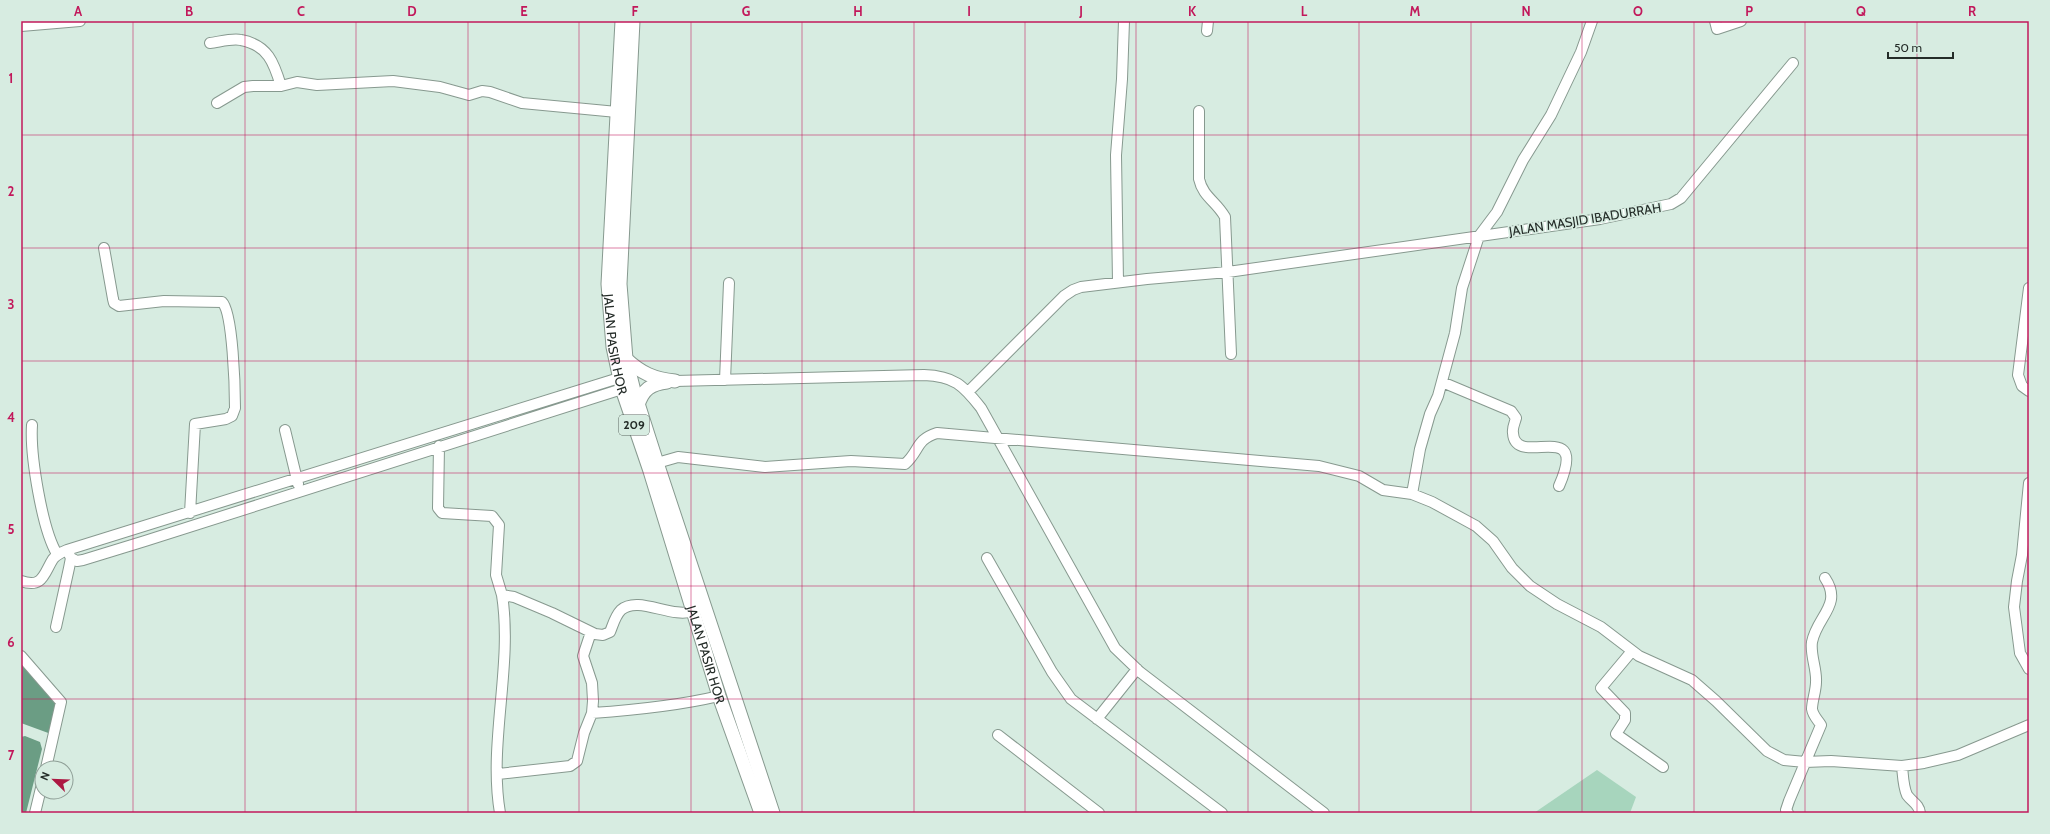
<svg xmlns="http://www.w3.org/2000/svg" width="2050" height="834" viewBox="0 0 2050 834" font-family="Cabin,sans-serif">
<rect width="100%" height="100%" fill="#d7ece1"/>
<path fill="#a7d5bd" d="M1597,770L1636,797L1630,813H1534Z"/>
<path fill="#6b9d84" d="M21,662L58,706L51,734L21,723Z
M25,736L40,742L42,749L26,813H21V737Z"/>
<g fill="none" stroke-linecap="round" stroke-linejoin="round">
<defs>
<path id="minor" d="M1715,21L1717,29L1741,21
M21,26L80,21
M1207,31L1208,21
M210,43C219,42 232,38 241,40C268,45 274,63 281,86
M217,103L244,87L253,86H281L297,82L317,85L393,81L440,87L469,95L482,91L490,92L522,103L617,112
M1199,111V179C1203,197 1216,201 1225,217L1231,354
M104,248L113,299L114,303L119,306L164,301L222,302C233,312 235,390 235,408L232,416L226,419L195,424L190,513
M1118,282L1116,155L1122,79L1124,21
M2029,288L2018,375L2022,386L2029,391
M725,380L729,283
M675,381L924,375C954,376 963,385 981,408L1115,648L1140,672L1324,813
M1442,382L1511,411L1516,418C1515,422 1512,428 1513,433C1515,470 1590,415 1559,486
M968,392L1064,296L1073,290L1081,287L1147,279L1228,272L1600,219L1671,204L1681,198L1793,63
M32,425C30,455 42,529 57,554
M285,430L298,484
M439,446L438,508L442,513L492,516L499,525L496,575L502,595
M657,463L678,457L765,467L851,461L905,464C920,451 915,440 937,433L1319,466L1359,476L1383,490L1412,494L1432,502L1476,526L1493,541L1512,568L1530,586L1557,604L1601,627L1639,656L1692,680L1716,701L1767,751L1784,760L1805,762L1831,761L1902,766L1924,763L1958,755L2029,725
M2029,483L2022,555L2017,581L2014,607L2020,653L2029,669
M1412,494L1420,449L1430,414L1438,396L1455,333L1462,288L1479,236L1497,212L1523,160L1551,115L1581,52L1592,21
M71,558L77,561L83,560L145,541L622,389
M987,558L1052,672L1071,699L1222,813
M21,581C43,589 44,573 53,559C57,554 62,552 67,550L619,378
M56,627L69,568L71,558L69,554
M1632,651L1601,688L1625,713V720L1616,734L1663,767
M21,656L61,702L46,768
M592,713C635,710 677,706 719,696
M1097,719L1137,669
M998,735L1099,813
M1902,766C1903,775 1903,786 1907,795C1912,802 1919,804 1920,813
M498,774L570,766L577,761L584,733L592,713L593,701L592,683L583,656L591,632
M35,813L42,784
M500,813C488,743 513,666 502,595L514,597L552,613L595,634L603,635L610,632C613,625 615,616 621,610C638,595 672,619 693,611
M1788,813L1786,810L1789,801L1821,725C1818,720 1813,716 1812,709C1812,701 1816,691 1816,682C1817,669 1810,655 1812,642C1817,616 1843,605 1825,578"/>
<g id="major">
<path id="s1" d="M622,21L608,284L613,347L622,389L650,471L719,696L761,813"/>
<path d="M633,21L620,284L626,359L634,391L657,463L773,813"/>
<path d="M626,359C641,373 654,379 675,381"/>
<path d="M638,405C643,389 651,384 667,382"/>
</g>
</defs>
<use href="#minor" stroke="#87998f" stroke-width="12"/>
<use href="#major" stroke="#87998f" stroke-width="15"/>
<use href="#minor" stroke="#fff" stroke-width="10"/>
<use href="#major" stroke="#fff" stroke-width="13"/>
</g>
<path fill="none" stroke="#c2185b" stroke-width="1" stroke-opacity="0.55" d="M133,21V813M245,21V813M356,21V813M468,21V813M579,21V813M691,21V813M802,21V813M914,21V813M1025,21V813M1136,21V813M1248,21V813M1359,21V813M1471,21V813M1582,21V813M1694,21V813M1805,21V813M1917,21V813M21,135H2029M21,248H2029M21,361H2029M21,473H2029M21,586H2029M21,699H2029"/>
<g text-anchor="middle" stroke-width="3.5" stroke-linejoin="round" paint-order="stroke">
<rect fill="#d7ece1" stroke="#5a6660" stroke-width="1" x="619" y="415" width="30" height="20" rx="3"/>
<g font-size="12" font-weight="bold" fill="#242c28">
<text x="634" y="429">209</text>
</g>
<g font-size="13" fill="#242c28" stroke="#d7ece1">
<text transform="translate(1585 219) rotate(-9)" y="5">JALAN MASJID IBADURRAH</text>
<text dy="5" stroke="none"><textPath href="#s1" startOffset="324">JALAN PASIR HOR</textPath></text>
<text dy="5" stroke="none"><textPath href="#s1" startOffset="648">JALAN PASIR HOR</textPath></text>
</g>
</g>
<rect width="2050" height="834" fill="none" stroke="#d7ece1" stroke-width="44"/>
<g transform="translate(54 780) rotate(293)"><circle r="19" fill="#d7ece1" stroke="#8f9f97"/>
<path d="M0-3L7 15L0 10L-7 15Z" fill="#ac1842"/>
<text y="-6" font-size="11" font-weight="bold" text-anchor="middle" fill="#242c28">N</text>
</g>
<path d="M1888 52v6h65v-6" fill="none" stroke="#242c28" stroke-width="2"/>
<text x="1894" y="52" font-size="12" fill="#242c28" stroke="#d7ece1" stroke-width="3" paint-order="stroke">50 m</text>
<rect x="22" y="22" width="2006" height="790" fill="none" stroke="#c2185b" stroke-width="1.5"/>
<g font-size="13" text-anchor="middle" font-weight="bold" fill="#c2185b">
<text x="78" y="16">A</text>
<text x="189" y="16">B</text>
<text x="301" y="16">C</text>
<text x="412" y="16">D</text>
<text x="524" y="16">E</text>
<text x="635" y="16">F</text>
<text x="746" y="16">G</text>
<text x="858" y="16">H</text>
<text x="969" y="16">I</text>
<text x="1081" y="16">J</text>
<text x="1192" y="16">K</text>
<text x="1304" y="16">L</text>
<text x="1415" y="16">M</text>
<text x="1526" y="16">N</text>
<text x="1638" y="16">O</text>
<text x="1749" y="16">P</text>
<text x="1861" y="16">Q</text>
<text x="1972" y="16">R</text>
<text x="11" y="83">1</text>
<text x="11" y="196">2</text>
<text x="11" y="309">3</text>
<text x="11" y="422">4</text>
<text x="11" y="534">5</text>
<text x="11" y="647">6</text>
<text x="11" y="760">7</text>
</g>
</svg>
